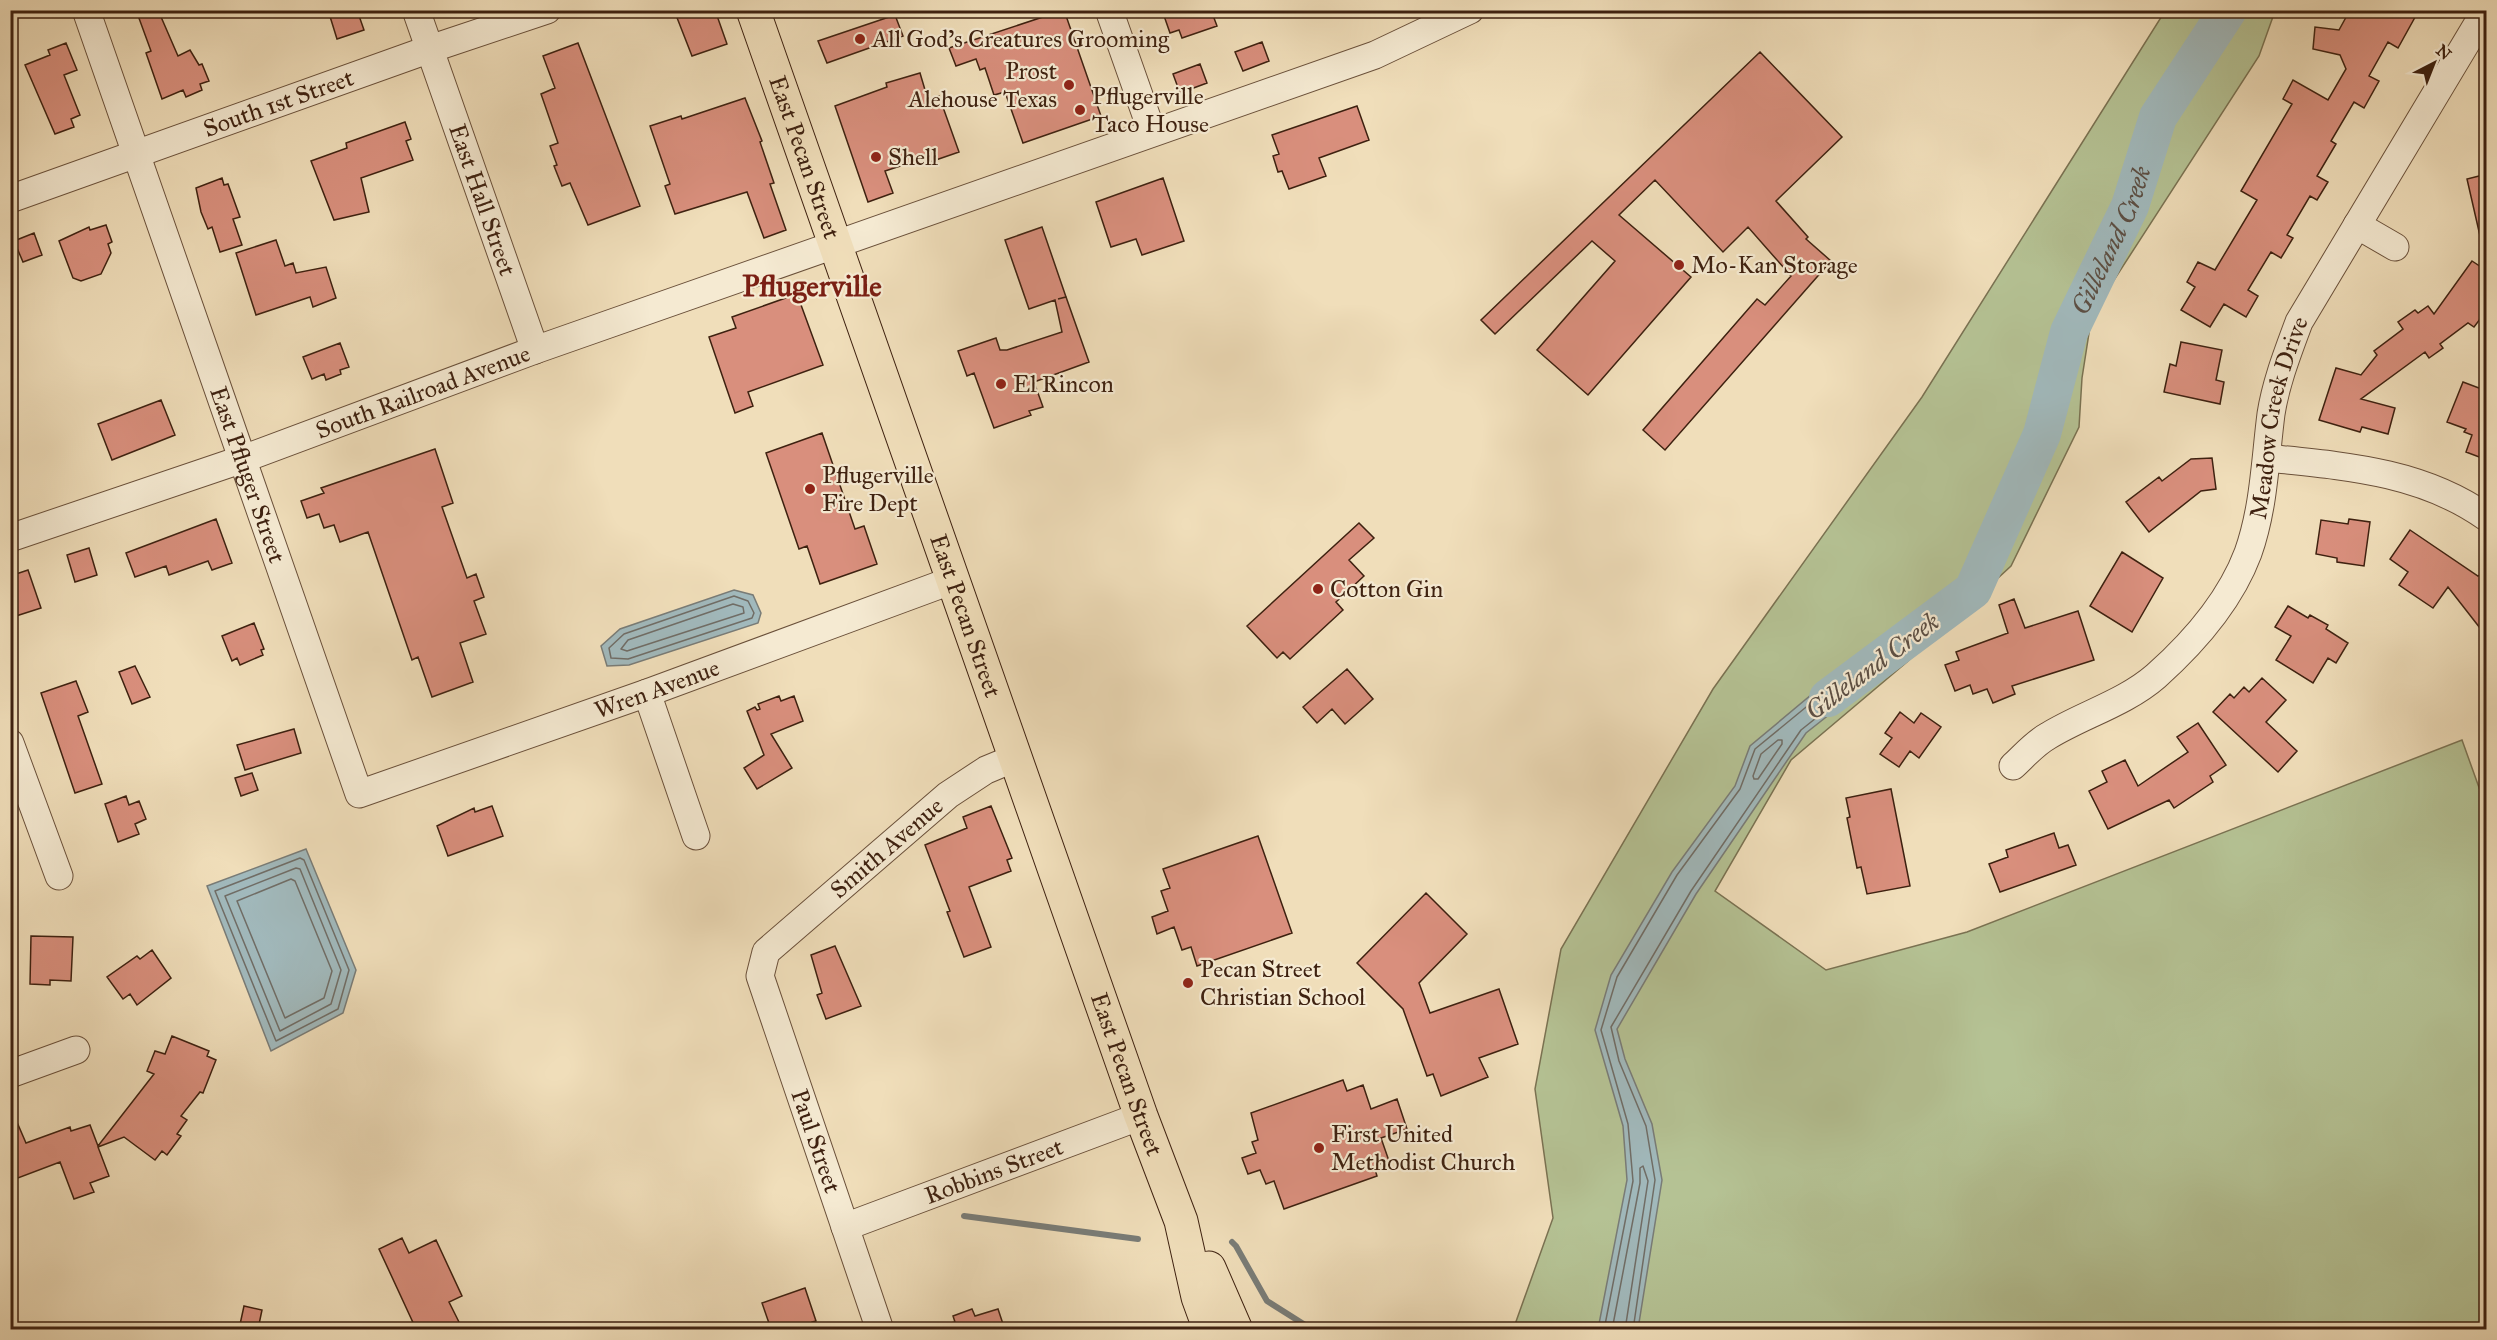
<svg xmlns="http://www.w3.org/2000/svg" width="2497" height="1340" viewBox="0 0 2497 1340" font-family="'IM FELL Great Primer',serif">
<rect width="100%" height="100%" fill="#f0deba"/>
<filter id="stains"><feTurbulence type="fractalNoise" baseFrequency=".00333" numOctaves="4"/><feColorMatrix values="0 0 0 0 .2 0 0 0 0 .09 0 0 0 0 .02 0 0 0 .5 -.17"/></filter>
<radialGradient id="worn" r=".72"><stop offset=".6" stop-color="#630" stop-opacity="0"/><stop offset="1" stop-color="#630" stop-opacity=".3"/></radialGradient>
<path fill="#b5c294" stroke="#7a7252" stroke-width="1.5" d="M2165,11H2275L2259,56L2092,314L2082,378L2079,427L2011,566L1907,662L1791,760L1715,891L1826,970L1967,932L2462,740L2486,807V1329L1513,1330L1553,1218L1535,1089L1561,949L1713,689L1922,397Z"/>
<path fill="#a1b9bc" stroke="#797c77" stroke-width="1.5" d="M734,590L753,595L761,613L758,623L629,665L607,666L601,646L620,629Z
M1866,649L1873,680L1806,733L1696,894L1617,1029L1625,1059L1652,1124L1662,1180L1638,1329H1598L1627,1180L1623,1126L1595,1030L1611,975L1672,872L1735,786L1750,746Z
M306,849L356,970L343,1013L271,1051L207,886Z"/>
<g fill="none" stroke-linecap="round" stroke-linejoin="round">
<path stroke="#706d66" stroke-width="1.5" d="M734,596L748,601L754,613L752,618L628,659L611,658L609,648L624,634Z
M733,604L743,607L744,613L627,651L621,649L628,640Z
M1778,740H1782V744L1758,779H1754L1753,776L1761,754Z
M300,858L304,860L349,970L338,1009L276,1041L215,891Z
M296,868L300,869L341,970L331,1004L280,1031L225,896Z
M291,879L295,881L332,971L324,998L285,1018L237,901Z
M1604,1330L1633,1181L1628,1124L1601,1030L1617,977L1677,875L1740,789L1755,749L1861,662L1865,679L1801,730L1691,891L1611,1027L1619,1061L1646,1126L1655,1180L1633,1330
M1612,1330L1640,1183V1168L1643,1166L1648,1181L1625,1330"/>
<path stroke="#797c77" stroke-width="6" d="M964,1216L1138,1239
M1232,1242L1236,1246L1267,1301L1313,1330"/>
<path stroke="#a1b9bc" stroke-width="38" id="s1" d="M1828,698L1973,590L2042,434L2069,332L2130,206L2158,117L2228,10"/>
</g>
<path fill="#d98f7d" stroke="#3e2110" stroke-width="1.5" d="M136,10H158L178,56L190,50L199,65L202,64L209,81L200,84L202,90L186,97L183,90L162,99L146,53L151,51Z
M328,10H357L364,30L337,39Z
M674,10H715L727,44L692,56Z
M1064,10L1101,116L1023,143L1005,92L994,95L985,68L980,70L976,59L956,66L949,48Z
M1162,10H1211L1217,26L1182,38L1179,30L1170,33Z
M2350,10H2419L2398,48L2388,42L2369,76L2379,81L2364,108L2354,102L2331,141L2336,144L2317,176L2328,182L2317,200L2310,196L2287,235L2293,238L2281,258L2271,252L2248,290L2258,296L2246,317L2224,304L2210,327L2181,310L2195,287L2187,282L2198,262L2215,270L2257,200L2241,191L2292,104L2283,99L2293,80L2328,100L2346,69L2340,55L2313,49L2315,27L2339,30Z
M895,15L903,36L827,63L818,41Z
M1262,42L1269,61L1243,71L1235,52Z
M66,43L77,70L64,75L80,115L71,119L74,127L55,134L25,65L50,55L48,50Z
M578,43L640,206L588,225L570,183L562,186L554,166L557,165L550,146L558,143L541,94L555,88L543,56Z
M1760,52L1842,137L1776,201L1808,237L1806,239L1831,261L1665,450L1643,430L1757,299L1765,305L1791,276L1748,227L1723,252L1655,180L1619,215L1691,277L1588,395L1537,350L1615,261L1592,241L1495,334L1481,320Z
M1200,64L1207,83L1180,93L1173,74Z
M920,73L928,100L939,96L959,152L930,162L928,157L885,171L893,193L868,202L835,106L887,87L886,83Z
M745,98L762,141L760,142L774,183L770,184L786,230L764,238L747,192L675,214L665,186L670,184L650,126L681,116L682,119Z
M1357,106L1369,140L1319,158L1326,176L1289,189L1282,171L1278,172L1273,156L1279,154L1272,135Z
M405,122L411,139L406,141L413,160L361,178L369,212L334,220L311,161L347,148L346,143Z
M2487,174V235L2480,236L2467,179Z
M222,178L224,185L228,184L240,217L233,219L242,245L220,252L212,227L208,229L201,212L196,188Z
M1163,178L1184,241L1142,255L1136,239L1111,247L1096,202Z
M106,225L112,242L108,244L111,253L101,274L81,281L73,278L59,241L89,227L90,230Z
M1042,227L1066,297L1058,299L1066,297L1089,362L1034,382L1043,407L1029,411L1031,415L994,428L974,373L967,376L958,351L996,338L1000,350H1007L1062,332L1055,300L1029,309L1005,240Z
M34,233L42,255L23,262L14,241Z
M276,240L285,266L293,263L296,273L326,267L336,298L313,307L310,297L256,315L236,253Z
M2472,261L2487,271V310L2474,327L2468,323L2440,344L2443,348L2429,358L2425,352L2361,399L2395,408L2388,434L2362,427L2360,432L2319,420L2336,368L2361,375L2377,355L2374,351L2403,329L2398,322L2415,310L2418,313L2428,306L2434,314Z
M797,294L823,365L748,392L753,406L735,413L709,337L736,328L732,317Z
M2181,342L2222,350L2216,380L2224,382L2220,404L2164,392L2170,364L2176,366Z
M340,343L349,367L340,370L341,374L326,380L324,374L312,379L303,357Z
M2463,382L2487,391V460L2466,452L2472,435L2464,432L2466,429L2447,422Z
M161,400L175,435L112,460L98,424Z
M822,433L855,529L864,526L877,564L820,584L807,546L799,549L766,453Z
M435,449L453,503L442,507L467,578L476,574L484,597L474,601L486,634L460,643L473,682L432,697L418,657L412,660L368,532L340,542L334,525L324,528L319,514L307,518L301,501L324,493L321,488Z
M2212,458L2216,489L2201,491L2149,532L2126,502L2159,477L2162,481L2191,459Z
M216,519L232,563L212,570L208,561L169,575L166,566L135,577L126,553Z
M2349,519L2370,522L2364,566L2337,562V558L2316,554L2321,520L2348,524Z
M1359,523L1374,538L1349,560L1364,576L1336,602L1343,610L1290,659L1283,652L1277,658L1247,626Z
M2410,530L2478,576L2487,570V637L2448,587L2433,608L2399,585L2408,572L2390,559Z
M89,548L97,575L75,582L67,555Z
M2122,552L2163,578L2132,632L2090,606Z
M28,570L41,608L16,616L10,601V576Z
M2014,599L2025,628L2078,611L2094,660L2012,686L2015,694L1993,703L1987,689L1973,694L1970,685L1955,691L1945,665L1959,660L1956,652L2008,633L1999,605Z
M2288,606L2308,618L2310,615L2328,625L2326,629L2348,643L2336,663L2328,658L2313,683L2276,660L2291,636L2275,627Z
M254,623L264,649L261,650L263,655L240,665L237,658L232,661L222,636Z
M135,666L150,697L132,704L119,672Z
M1347,669L1373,699L1345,724L1332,709L1317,723L1303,707Z
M2262,678L2286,700L2266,722L2297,751L2278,772L2213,712L2230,694L2234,698L2244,687L2249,692Z
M76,681L88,712L78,716L102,784L75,793L41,693Z
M779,696L781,701L794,696L803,721L771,734L792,768L757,789L744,768L764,755L747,711L755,707L757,710L760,709L758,704Z
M1900,712L1914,723L1921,713L1941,727L1919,758L1910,751L1899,767L1880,754L1892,738L1885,733Z
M2198,723L2226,765L2210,776L2213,782L2174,808L2169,800L2108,829L2089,791L2107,782L2102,771L2125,760L2138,786L2188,752L2177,737Z
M294,729L301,753L245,770L237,745Z
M252,773L258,790L241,796L235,778Z
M1891,789L1910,886L1867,894L1861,867L1857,868L1847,818L1850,817L1846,798Z
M126,796L129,805L139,801L146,819L135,824L139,834L118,842L105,804Z
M492,806L503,836L448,856L437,826L474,808L475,812Z
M991,806L1012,858L1007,860L1011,871L969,887L991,947L964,957L947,912L950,911L925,845L967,828L963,817Z
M2054,833L2059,848L2068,845L2076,865L2000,892L1989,864L2008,857L2006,850Z
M1258,836L1292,933L1197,966L1191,947L1182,950L1174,927L1157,934L1152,917L1168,911L1161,891L1170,888L1163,869Z
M1426,893L1467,934L1419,983L1430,1013L1499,989L1518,1044L1479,1058L1488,1077L1441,1096L1433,1074L1427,1076L1403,1009L1357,963Z
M31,936L73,937L71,981L50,980V985L30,984Z
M835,946L861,1006L826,1019L817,995L822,993L811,955Z
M152,950L171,978L137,1005L130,994L123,999L107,977L137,956L140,959Z
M172,1036L209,1051L207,1056L216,1060L203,1093L200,1092L181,1116L187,1120L177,1134L181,1136L167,1155L162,1151L155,1160L124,1137L98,1147L109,1176L90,1183L94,1192L74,1199L60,1162L10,1181V1106L26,1143L70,1127L71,1131L90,1125L98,1146L154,1074L147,1071L155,1051L165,1054Z
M1343,1080L1347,1091L1363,1085L1371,1109L1397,1099L1407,1129L1381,1138L1389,1161L1374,1166L1377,1176L1284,1209L1274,1181L1266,1184L1260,1170L1248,1174L1242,1158L1256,1153L1252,1142L1258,1140L1251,1113Z
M402,1238L409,1253L436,1240L462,1296L449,1302L460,1324L448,1329H416L379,1249Z
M805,1288L816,1321L812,1322L814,1329H771L762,1303Z
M244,1306L262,1310L258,1329H239Z
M972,1309L975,1316L998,1309L1004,1327L994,1329H944L943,1325L955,1322L953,1316Z"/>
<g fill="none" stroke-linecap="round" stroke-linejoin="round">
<defs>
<g id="minor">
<path id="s2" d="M86,10L359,794L647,693L953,580"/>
<path id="s3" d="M416,10L535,350"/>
<path d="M1109,10L1152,132"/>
<path id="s4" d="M10,199L430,49L547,10"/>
<path d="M2357,225L2395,247"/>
<path d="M2267,458C2344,466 2421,471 2486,517"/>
<path id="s5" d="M10,538L243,459L535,350L1375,55L1470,10"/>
<path d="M647,693L696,836"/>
<path d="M10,743L59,876"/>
<path id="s6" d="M2013,766C2024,756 2035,743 2048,736C2082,715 2125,703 2156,676C2193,643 2230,601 2248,553C2264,508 2265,461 2271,414C2276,382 2288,352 2299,322L2486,10"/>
<path d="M10,1074L76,1050"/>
<path id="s7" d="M845,1227L1141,1116"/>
<path id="s8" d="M880,1330L760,976L766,952L948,795L986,770L1015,758"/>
</g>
<g id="major">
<path id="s9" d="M753,10L1141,1116L1181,1221L1198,1297L1210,1330"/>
<path d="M1209,1268L1236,1330"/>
</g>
</defs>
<use href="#minor" stroke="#6a503a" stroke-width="29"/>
<use href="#major" stroke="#3e2110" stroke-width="35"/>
<use href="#minor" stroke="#f5ead2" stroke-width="27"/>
<use href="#major" stroke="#f0deba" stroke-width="33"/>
</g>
<g fill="#8f2418" stroke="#f5ead2" stroke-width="2">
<circle cx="860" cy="39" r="6"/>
<circle cx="1069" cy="85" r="6"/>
<circle cx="1080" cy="110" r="6"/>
<circle cx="876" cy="157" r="6"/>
<circle cx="1679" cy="265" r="6"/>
<circle cx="1001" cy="384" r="6"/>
<circle cx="810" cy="489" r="6"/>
<circle cx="1318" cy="589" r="6"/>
<circle cx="1188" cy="983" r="6"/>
<circle cx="1319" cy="1148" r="6"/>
</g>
<g text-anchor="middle" stroke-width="4.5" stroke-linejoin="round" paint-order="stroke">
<g font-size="24" fill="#3e2110" stroke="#f5ead2" text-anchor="start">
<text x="872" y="47">All God's Creatures Grooming</text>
<text x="1057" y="79" text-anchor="end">Prost<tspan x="1057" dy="28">Alehouse Texas</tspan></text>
<text x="1092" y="104">Pflugerville<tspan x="1092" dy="28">Taco House</tspan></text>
<text x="888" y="165">Shell</text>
<text x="1691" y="273">Mo-Kan Storage</text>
<text x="1013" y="392">El Rincon</text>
<text x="822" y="483">Pflugerville<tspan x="822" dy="28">Fire Dept</tspan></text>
<text x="1330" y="597">Cotton Gin</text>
<text x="1200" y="977">Pecan Street<tspan x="1200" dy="28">Christian School</tspan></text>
<text x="1331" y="1142">First United<tspan x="1331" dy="28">Methodist Church</tspan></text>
</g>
<g font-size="24" fill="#3e2110" stroke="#f5ead2">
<text dy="8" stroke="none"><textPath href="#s4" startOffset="285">South 1st Street</textPath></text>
<text dy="8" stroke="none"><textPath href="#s9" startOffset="156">East Pecan Street</textPath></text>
<text dy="8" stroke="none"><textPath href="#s3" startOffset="201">East Hall Street</textPath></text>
<text dy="8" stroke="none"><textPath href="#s5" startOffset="438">South Railroad Avenue</textPath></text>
<text dy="8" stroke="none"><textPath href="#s6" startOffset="464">Meadow Creek Drive</textPath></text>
<text dy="8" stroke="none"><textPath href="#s2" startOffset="492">East Pfluger Street</textPath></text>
<text dy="8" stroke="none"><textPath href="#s9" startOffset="642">East Pecan Street</textPath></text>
<text dy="8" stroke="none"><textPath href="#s2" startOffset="1146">Wren Avenue</textPath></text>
<text dy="8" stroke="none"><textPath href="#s8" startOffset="558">Smith Avenue</textPath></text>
<text dy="8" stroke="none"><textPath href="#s9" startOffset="1128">East Pecan Street</textPath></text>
<text transform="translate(816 1141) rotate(71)" y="8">Paul Street</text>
<text dy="8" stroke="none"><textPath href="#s7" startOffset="159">Robbins Street</textPath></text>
</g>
<g font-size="26" font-style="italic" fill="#5c4f44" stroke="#f5ead2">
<text dy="9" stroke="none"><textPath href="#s1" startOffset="558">Gilleland Creek</textPath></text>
<text transform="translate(1872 666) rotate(-37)" y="9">Gilleland Creek</text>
</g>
<g font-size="30" font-weight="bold" fill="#7a1f14" stroke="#f5ead2">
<text x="812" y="296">Pflugerville</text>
</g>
</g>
<rect width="2497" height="1340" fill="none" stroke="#f0deba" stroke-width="36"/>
<rect x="12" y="12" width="2473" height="1316" fill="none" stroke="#3e2110" stroke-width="3"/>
<rect x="18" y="18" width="2461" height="1304" fill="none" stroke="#3e2110" stroke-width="1.5"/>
<g transform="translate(2434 63) rotate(42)" stroke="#f5ead2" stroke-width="4.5" paint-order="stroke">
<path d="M0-4.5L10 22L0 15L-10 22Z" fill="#3e2110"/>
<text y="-9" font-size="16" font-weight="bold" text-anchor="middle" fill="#3e2110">N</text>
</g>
<rect width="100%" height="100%" filter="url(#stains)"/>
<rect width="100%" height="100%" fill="url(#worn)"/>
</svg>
